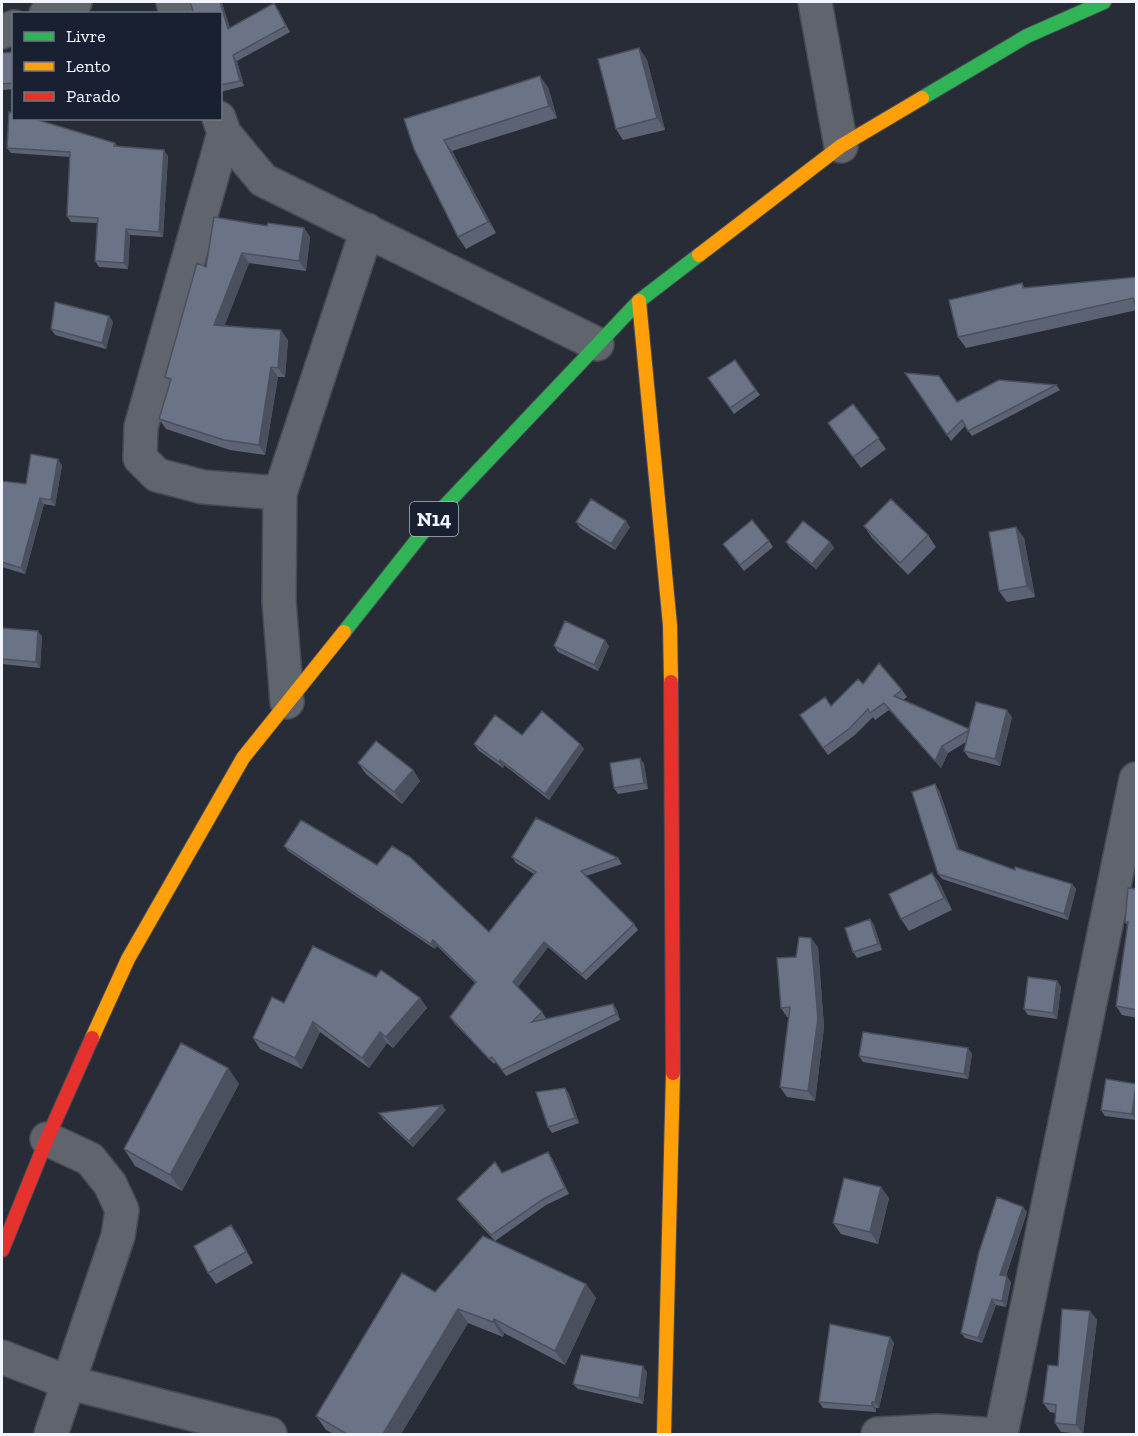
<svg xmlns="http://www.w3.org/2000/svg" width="1138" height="1436" viewBox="0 0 1138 1436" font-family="'Zilla Slab',serif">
<rect width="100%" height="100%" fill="#282c37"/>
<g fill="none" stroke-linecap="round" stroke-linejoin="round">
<defs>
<path id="street" d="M173,2L177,14
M815,2L841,146
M46,14L75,2
M2,32L14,27
M219,118L224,133L263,180L597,344
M224,133L141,427L140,458L157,475L203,487L280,493
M287,702L279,601L280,493L367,230
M47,1139L90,1159L110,1184L122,1210L118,1236L51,1434
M2,1357L67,1382L270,1434
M878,1434L937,1431L982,1434
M1001,1434L1136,779"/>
<path id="fast" d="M922,98L1027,36L1104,2
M344,632L439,512L639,301L699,255"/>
<path id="slow" d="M699,255L841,146L922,98
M639,301L670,625L671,682
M92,1038L128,959L243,758L344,632
M664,1434L673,1073"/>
<path id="jam" d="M671,682L673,1073
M2,1250L47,1139L92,1038"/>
</defs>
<use href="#street" stroke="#474a53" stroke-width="36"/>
<use href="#fast" stroke="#474a53" stroke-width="16"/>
<use href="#slow" stroke="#474a53" stroke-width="16"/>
<use href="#jam" stroke="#474a53" stroke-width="16"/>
<use href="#street" stroke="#60646d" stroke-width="33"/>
<use href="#fast" stroke="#30b455" stroke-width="14"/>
<use href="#slow" stroke="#ff9f0a" stroke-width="14"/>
<use href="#jam" stroke="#e5322d" stroke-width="14"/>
</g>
<path fill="#5c6374" d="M278,9L290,32L237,61L244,86L220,92V14L230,28Z
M639,48L647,60L665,130L623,140L616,129Z
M2,53L14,54V89L2,90Z
M548,87L557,118L452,151L496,233L466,249L458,237L414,149Z
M115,143L117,146L168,156L163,237L130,235L128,269L99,267L95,261L97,223L71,222L67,216L70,157L11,153L7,148Z
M267,226L304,228L310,237L306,271L249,263L224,326L288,340L285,377H278L265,455L230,450L166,429L159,419L169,383L165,377L206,267Z
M1137,277V310L966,348L958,337L1022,283L1025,288Z
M109,316L113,322L106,349L55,335L51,329Z
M735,360L760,395L734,414L708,378Z
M905,373L957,402L1056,385L1060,390L972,436L965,426L951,441Z
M853,404L886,449L861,468L828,423Z
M62,465L55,506L44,504L25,574L2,567V481L26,484Z
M576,522L630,527L615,550L580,528Z
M864,526L928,535L936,547L908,575L872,538Z
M1016,527L1024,538L1035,597L1007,602L999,591Z
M769,541L773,547L744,571L723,544Z
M786,542H830L834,548L816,569L790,548Z
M2,628L42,636L40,668L2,664Z
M554,646H609L598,671L558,652Z
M863,684L902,690L907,697L903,700L969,729L1012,717L1000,766L969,758L964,751L966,742L948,753L941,768L889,710L875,720L873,717L855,735L828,755L800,715L831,706Z
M522,735L580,744L584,749L549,800L504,765L503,768L478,750L474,744Z
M640,758L644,764L648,789L618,794L614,788Z
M358,763L413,770L420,781L402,804L366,774Z
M939,790L959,849L1015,870L1072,884L1076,889L1068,920L942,879L938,874Z
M284,846L489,932L534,874L516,863L512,857L618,858L622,864L586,876L634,924L638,930L586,980L548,947L518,987L542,1012L546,1018L545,1019L613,1004L617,1010L620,1020L506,1076L496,1062L494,1064L454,1023L450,1017L475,983L437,946L435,949L288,851Z
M932,873L940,884L952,910L909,931L901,919Z
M1137,889V1018L1122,1015L1116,1006L1128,926L1125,922Z
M870,919L874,925L882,950L857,958L853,952Z
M818,947L824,1027L815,1101L787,1097L780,1087L789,1017H787L781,1008L796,957Z
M376,977L420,998L427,1008L393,1048L387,1043L369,1068L320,1032L302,1069L260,1049L253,1038L284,1003Z
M1057,981L1061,987L1057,1019L1028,1015L1024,1009Z
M968,1048L972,1054L968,1079L863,1062L859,1056Z
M228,1068L239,1084L182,1191L135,1166L124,1149Z
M1136,1084V1120L1105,1116L1101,1110Z
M565,1088L569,1094L579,1123L552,1133L548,1127Z
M446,1110L413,1147L383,1119L379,1113Z
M552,1158L569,1194L546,1205L495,1241L461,1205L457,1199L502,1173Z
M889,1198L878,1244L841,1234L833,1223Z
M1027,1212L1006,1276L1011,1282L1006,1307L996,1305L982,1343L965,1338L961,1333Z
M239,1236L253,1263L216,1284L208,1273Z
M586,1284L596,1298L565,1365L504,1333L503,1337L468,1323L401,1434H334L326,1430L316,1416L435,1292Z
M1090,1311L1097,1320L1083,1434L1061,1432L1055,1423V1413L1050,1412L1043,1403L1058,1366Z
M890,1337L894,1343L879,1408H876V1412L823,1408L819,1402Z
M647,1372L643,1404L578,1389L573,1384Z"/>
<path fill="#4b505e" d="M220,2H222L232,34L228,29Z
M639,48L647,60L665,130L657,118Z
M233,55L237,61L244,86L240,81Z
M540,76L548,87L557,118L549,106Z
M444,140L452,151L496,233L488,222Z
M164,150L168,156L163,237L159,232Z
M304,228L310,237L306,271L299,261Z
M126,229L130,235L128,269L124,263Z
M242,253L249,263L221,335L214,325Z
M109,316L113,322L106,349L102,343Z
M281,330L288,340L285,377L278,368Z
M271,367L278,377L265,455L259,445Z
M58,459L62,465L55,506L51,500Z
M40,498L44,504L25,574L21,568Z
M626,521L630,527L615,550L611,544Z
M1016,527L1024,538L1035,597L1027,586Z
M830,542L834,548L816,569L812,564Z
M38,631L42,636L40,668L36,662Z
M605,640L609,646L598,671L594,665Z
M1007,710L1012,717L1000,766L995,759Z
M580,744L584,749L549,800L545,794Z
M942,746L948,753L941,768L935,761Z
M640,758L644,764L648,789L644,783Z
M500,760L504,765L503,768L499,762Z
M413,770L420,781L402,804L394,792Z
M935,784L939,790L961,854L957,849Z
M932,873L940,884L952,910L944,898Z
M1072,884L1076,889L1068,920L1064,914Z
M870,919L874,925L882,950L878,944Z
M811,938L818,947L824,1027L815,1101L808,1091Z
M433,940L437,946L435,949L431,944Z
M544,942L548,947L517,988L513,982Z
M1057,981L1061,987L1057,1019L1053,1013Z
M420,998L427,1008L393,1048L386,1037Z
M613,1004L617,1010L620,1020L616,1014Z
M313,1022L320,1032L302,1069L295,1058Z
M380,1032L387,1043L369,1068L362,1058Z
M968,1048L972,1054L968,1079L964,1074Z
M228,1068L239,1084L182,1191L170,1175Z
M1136,1084L1137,1116L1136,1120L1132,1114Z
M565,1088L569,1094L579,1123L575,1118Z
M442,1105L446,1110L413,1147L409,1141Z
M548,1152L552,1158L569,1194L565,1188Z
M881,1187L889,1198L878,1244L870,1232Z
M1023,1207L1027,1212L1004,1280L1000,1275Z
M231,1225L239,1236L253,1263L246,1252Z
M1007,1276L1011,1282L1006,1307L1002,1301Z
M586,1284L596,1298L565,1365L555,1351Z
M992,1299L996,1305L982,1343L978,1338Z
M458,1309L468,1323L401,1434H383Z
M1090,1311L1097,1320L1083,1434L1076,1425Z
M494,1319L504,1333L503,1337L493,1322Z
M890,1337L894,1343L879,1408L875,1402Z
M643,1366L647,1372L643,1404L639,1398Z
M872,1402L876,1408V1412L872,1406Z"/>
<path fill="#6b7387" stroke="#4b505e" stroke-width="1.5" d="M190,2H220L228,29L274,3L286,26L233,55L240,81L220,85V14H194Z
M639,48L657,118L616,129L598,59Z
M13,52L14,83L2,84V53Z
M540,76L549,106L444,140L488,222L458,237L414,149L404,119Z
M9,112L14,114V118H31L115,143L114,146L164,150L159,232L126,229L124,263L95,261L98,218L67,216L70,152L7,148Z
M214,217L267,226L268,223L304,228L299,261L242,253L214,325L281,330L278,368L271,367L259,445L224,440L159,419L171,379L165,377L197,263L206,267Z
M1137,277V308L1133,298L958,337L949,300L1022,283L1023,288Z
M55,302L109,316L102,343L51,329Z
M735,360L756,390L730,408L708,378Z
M905,373L939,376L957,402L999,380L1056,385L968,431L962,420L947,435Z
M853,404L879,438L853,457L828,423Z
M31,454L58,459L51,500L40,498L21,568L2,562V481L26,484Z
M591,499L626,521L611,544L576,522Z
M891,499L928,535L900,563L864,526Z
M752,520L769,541L740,565L723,544Z
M803,521L830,542L812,564L786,542Z
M1016,527L1027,586L999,591L989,532Z
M565,621L605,640L594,665L554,646Z
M2,628L38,631L36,662L2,659Z
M879,663L902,690L894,696L969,729L976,702L1007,710L995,759L964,751L969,730L942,746L935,761L884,703L870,713L868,709L850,728L823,748L800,715L825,697L831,706L858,679L863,684Z
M542,711L580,744L545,794L500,760L499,762L474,744L495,715L522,735Z
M376,741L413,770L394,792L358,763Z
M640,758L644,783L614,788L610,763Z
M935,784L957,849L1015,870V867L1072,884L1064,914L938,874L912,792Z
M536,818L618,858L581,871L634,924L582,974L544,942L513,982L542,1012L532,1022L613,1004L616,1014L502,1070L492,1057L489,1059L450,1017L476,982L433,940L431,944L284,846L301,820L377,865L392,846L410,857L489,932L536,872L512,857Z
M932,873L944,898L901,919L889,894Z
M1128,888L1137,889V1010L1116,1006L1128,922H1125Z
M870,919L878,944L853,952L845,928Z
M799,937L811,938L818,1018L808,1091L780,1087L790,1007L781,1008L777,958L796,957Z
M313,946L376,977L381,970L420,998L386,1037L380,1032L362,1058L313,1022L295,1058L253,1038L272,997L284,1003Z
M1028,977L1057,981L1053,1013L1024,1009Z
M863,1032L968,1048L964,1074L859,1056Z
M181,1043L228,1068L170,1175L124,1149Z
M1106,1079L1136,1084L1132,1114L1101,1110Z
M565,1088L575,1118L548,1127L536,1092Z
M442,1105L409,1141L379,1113Z
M548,1152L565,1188L542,1200L491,1235L457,1199L495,1162L502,1173Z
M844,1178L881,1187L870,1232L833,1223Z
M997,1197L1023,1207L1000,1275L1007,1276L1002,1301L992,1299L978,1338L961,1333L979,1252Z
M231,1225L246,1252L208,1273L194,1246Z
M483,1236L586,1284L555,1351L494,1319L493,1322L458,1309L383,1434H347L316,1416L402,1273L435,1292Z
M1062,1309L1090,1311L1076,1425L1055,1423L1056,1405L1043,1403L1048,1365L1058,1366Z
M830,1324L890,1337L875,1402H872V1406L819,1402Z
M581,1355L643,1366L639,1398L573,1384Z"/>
<g text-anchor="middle" stroke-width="6" stroke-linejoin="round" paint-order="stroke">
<rect fill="#182032" stroke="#b1b5c0" stroke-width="1.5" x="410" y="502" width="48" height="34" rx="4.5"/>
<g font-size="20" font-weight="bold" fill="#f2f5fd">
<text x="434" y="526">N14</text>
</g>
</g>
<rect width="1138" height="1436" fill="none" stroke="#f2f5fd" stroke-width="6"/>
<rect x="12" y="12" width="210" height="108" fill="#182032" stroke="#6f7583" stroke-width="1.5"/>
<rect x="24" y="32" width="30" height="9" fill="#30b455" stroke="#6f7583" stroke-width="1.5"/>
<text x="66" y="42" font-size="18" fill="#f2f5fd">Livre</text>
<rect x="24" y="62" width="30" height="9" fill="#ff9f0a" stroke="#6f7583" stroke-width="1.5"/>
<text x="66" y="72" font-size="18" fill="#f2f5fd">Lento</text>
<rect x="24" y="92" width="30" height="9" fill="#e5322d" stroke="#6f7583" stroke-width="1.5"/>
<text x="66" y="102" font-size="18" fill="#f2f5fd">Parado</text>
</svg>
